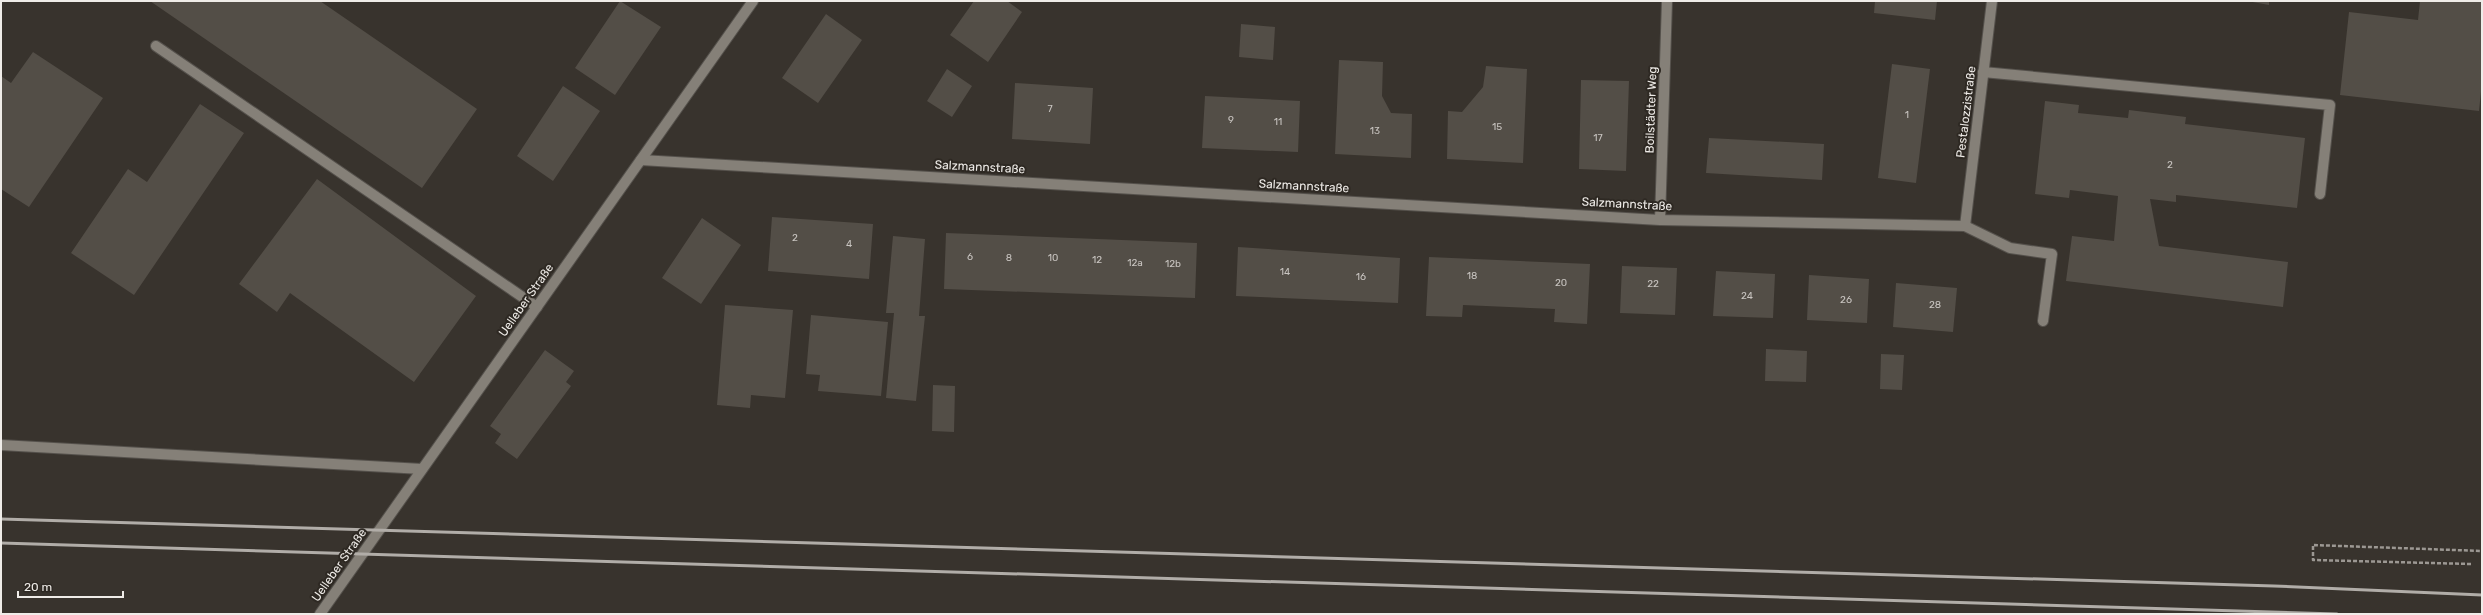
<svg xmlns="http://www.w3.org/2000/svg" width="2483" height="615" viewBox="0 0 2483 615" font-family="Rubik,sans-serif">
<rect width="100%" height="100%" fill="#38332d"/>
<path fill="#534e47" d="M150,1H320L477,109L422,188Z
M620,1L661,27L615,95L575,68Z
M974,1H1007L1022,12L988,62L950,35Z
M1875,1H1937L1935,20L1874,13Z
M2247,1H2269V5Z
M2420,1H2482V82L2479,111L2340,95L2349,12L2418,20Z
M826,14L862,40L818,103L782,78Z
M1241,24L1275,27L1273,60L1239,57Z
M33,52L103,98L29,207L1,189V76L11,83Z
M1339,60L1383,62L1382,96L1391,113L1412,114L1411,158L1335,154Z
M1892,64L1930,69L1916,183L1878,178Z
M1486,66L1527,69L1523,163L1447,159L1448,111L1462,112L1483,87Z
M947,69L972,86L952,117L927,101Z
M1581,80L1629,81L1626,171L1579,169Z
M1015,83L1093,88L1090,144L1012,139Z
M563,86L600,111L553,181L517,156Z
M1205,96L1300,101L1298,152L1202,148Z
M2045,101L2079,105L2078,113L2128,118L2129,110L2186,117L2185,124L2305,138L2297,208L2176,195V202L2150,199L2159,246L2288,262L2283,307L2066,281L2072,236L2114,241L2118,196L2070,190L2069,198L2035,194Z
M200,104L244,133L134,295L71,253L128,169L147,182Z
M1709,138L1824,144L1822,180L1706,173Z
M317,179L476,296L414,382L290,293L277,312L239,284Z
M772,217L873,224L869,279L768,271Z
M702,218L741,245L701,304L662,278Z
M946,233L1197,243L1195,298L944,289Z
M893,236L925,239L919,316H925L916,401L886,398L894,313H886Z
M1238,247L1400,258L1398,303L1236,296Z
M1429,257L1590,264L1587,324L1554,322L1555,309L1463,305L1462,317L1426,316Z
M1622,266L1677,268L1675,315L1620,313Z
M1716,271L1775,274L1773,318L1713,316Z
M1809,275L1869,279L1867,323L1807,320Z
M1896,283L1957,288L1953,332L1893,327Z
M725,305L793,310L785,398L751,395L750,408L717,405Z
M811,315L888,322L881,396L818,391L820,375L806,374Z
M1766,349L1807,351L1806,382L1765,381Z
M545,350L574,371L566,382L571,386L517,459L495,443L501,434L490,426Z
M1881,354L1904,355L1902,390L1880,389Z
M933,385L955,386L954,432L932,431Z"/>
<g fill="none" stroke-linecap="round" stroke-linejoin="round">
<defs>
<path id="service" d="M156,46L537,307
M1983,72L2330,105L2320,194
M1965,226L2010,248L2052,254L2043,321
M1,445L422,469"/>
<path id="minor" d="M641,160L1660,220L1965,226L1992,1
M1660,220L1667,1"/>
<path id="tertiary" d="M320,614L753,1"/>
</defs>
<use href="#service" stroke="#55514c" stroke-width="12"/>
<use href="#minor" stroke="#55514c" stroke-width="12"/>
<use href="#tertiary" stroke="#55514c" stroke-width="12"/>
<path stroke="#9c9893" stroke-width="2.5" stroke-dasharray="4 2" stroke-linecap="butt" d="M2471,564L2313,560V545L2482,551"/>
<use href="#service" stroke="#858078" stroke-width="10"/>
<use href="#minor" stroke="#858078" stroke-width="10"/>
<use href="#tertiary" stroke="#858078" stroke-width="10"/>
<path stroke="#b1ada8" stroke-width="3" d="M1,519L2274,586L2482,595
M1,543L2337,614"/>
</g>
<g text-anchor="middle" stroke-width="4" stroke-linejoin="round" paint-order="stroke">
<g font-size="10" fill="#c8c4c0">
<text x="1050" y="112">7</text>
<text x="1907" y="118">1</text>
<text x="1231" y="123">9</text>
<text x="1278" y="125">11</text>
<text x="1497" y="130">15</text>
<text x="1375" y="134">13</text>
<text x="1598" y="141">17</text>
<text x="2170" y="168">2</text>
<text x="795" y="241">2</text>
<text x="849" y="247">4</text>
<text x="970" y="260">6</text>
<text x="1009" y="261">8</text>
<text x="1053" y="261">10</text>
<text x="1097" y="263">12</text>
<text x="1135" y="266">12a</text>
<text x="1173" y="267">12b</text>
<text x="1285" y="275">14</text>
<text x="1472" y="279">18</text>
<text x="1361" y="280">16</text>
<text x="1561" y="286">20</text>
<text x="1653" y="287">22</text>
<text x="1747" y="299">24</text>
<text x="1846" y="303">26</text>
<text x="1935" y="308">28</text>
</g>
<g font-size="12" fill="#efece8" stroke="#2e2923">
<text transform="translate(1651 110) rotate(-88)" y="4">Boilstädter Weg</text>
<text transform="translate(1966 112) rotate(-83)" y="4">Pestalozzistraße</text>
<text transform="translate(980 167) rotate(3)" y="4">Salzmannstraße</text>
<text transform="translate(1304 186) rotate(3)" y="4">Salzmannstraße</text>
<text transform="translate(1627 204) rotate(3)" y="4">Salzmannstraße</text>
<text transform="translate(526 300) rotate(-55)" y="4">Uelleber Straße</text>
<text transform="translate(339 565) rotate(-55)" y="4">Uelleber Straße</text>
</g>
</g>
<rect width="2483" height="615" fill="none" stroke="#efece8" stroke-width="4"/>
<path d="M18 591v6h105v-6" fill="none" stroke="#efece8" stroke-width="2"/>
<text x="24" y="591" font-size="12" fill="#efece8" stroke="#2e2923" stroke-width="3" paint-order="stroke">20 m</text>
</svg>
